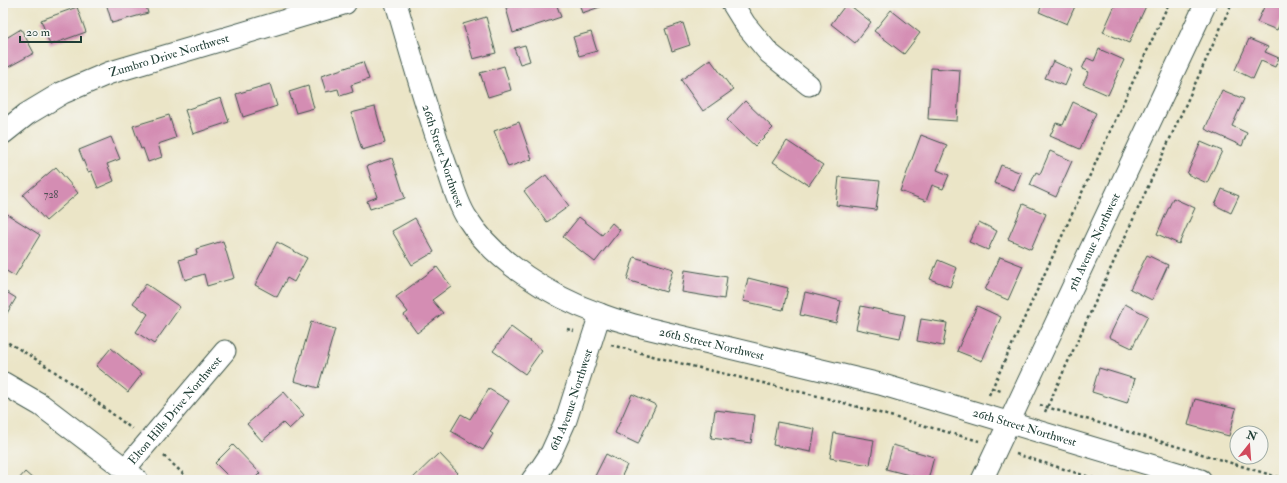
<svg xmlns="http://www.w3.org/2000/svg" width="1287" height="483" viewBox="0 0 1287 483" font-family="'IM FELL Double Pica',serif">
<rect width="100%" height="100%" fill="#f6f6f2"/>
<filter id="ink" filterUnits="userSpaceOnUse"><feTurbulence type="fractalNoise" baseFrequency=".025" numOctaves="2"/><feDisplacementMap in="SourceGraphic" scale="8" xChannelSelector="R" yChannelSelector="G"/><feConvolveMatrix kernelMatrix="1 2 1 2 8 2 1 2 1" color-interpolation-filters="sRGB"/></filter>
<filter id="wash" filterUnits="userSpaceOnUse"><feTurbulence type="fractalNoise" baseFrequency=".012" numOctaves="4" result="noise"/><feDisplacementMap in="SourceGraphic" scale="16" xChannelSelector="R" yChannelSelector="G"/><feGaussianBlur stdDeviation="0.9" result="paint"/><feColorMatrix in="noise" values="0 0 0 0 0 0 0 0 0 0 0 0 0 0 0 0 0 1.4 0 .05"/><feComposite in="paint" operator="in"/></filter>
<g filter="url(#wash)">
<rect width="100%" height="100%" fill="#ebe5c7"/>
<g id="blocks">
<path fill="#d48db3" d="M106,3H145L148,13L112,23Z
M522,3H556L561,17L513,33L506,8Z
M579,3H612L582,13Z
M847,3L871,22L855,43L831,24Z
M1043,3H1073L1076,4L1067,24L1039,12Z
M1116,3H1139L1146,6L1129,43L1103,32Z
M1266,3H1284V14L1277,30L1257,22Z
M77,7L86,32L50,45L41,20Z
M891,10L920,33L904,54L874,31Z
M486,17L496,53L473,59L463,24Z
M683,23L690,45L672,51L665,29Z
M21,29L34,53L3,70V40Z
M591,32L597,51L579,56L573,37Z
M1249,39L1268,47L1265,52L1279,58L1275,67L1261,61L1253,79L1235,70Z
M525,45L530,61L520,64L514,48Z
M1099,49L1124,60L1108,95L1083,84L1089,72L1082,69L1087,58L1094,61Z
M710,59L733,90L703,111L681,80Z
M1053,61L1072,70L1065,86L1045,78Z
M363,62L369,79L351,85L353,92L340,96L338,89L326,92L321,76Z
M504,66L511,90L488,97L480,73Z
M931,68L960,70L957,121L928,119Z
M270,84L277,106L243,117L236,94Z
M308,86L314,108L296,113L289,92Z
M1222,90L1244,99L1232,126L1247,133L1242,146L1205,129Z
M221,98L229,122L193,134L185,110Z
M745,101L773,128L755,146L727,120Z
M1073,102L1096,113L1080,149L1050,136L1056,123L1063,125Z
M375,107L385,143L362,150L351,113Z
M169,115L176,138L158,144L162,157L148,162L143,148L141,149L133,126Z
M519,122L532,159L508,167L494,131Z
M921,135L947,145L937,170L949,175L943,189L932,185L926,201L900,191Z
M111,137L120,159L107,164L114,181L98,188L91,171L88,172L79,150Z
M787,141L823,165L809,185L773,162Z
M1201,142L1222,151L1207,183L1187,174Z
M1050,151L1072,161L1056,197L1030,185L1036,172L1040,174Z
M392,158L405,198L370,209L367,201L377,197L367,166Z
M1001,165L1021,173L1014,191L994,183Z
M56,167L78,193L46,221L23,195Z
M546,175L569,206L547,222L524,191Z
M839,177L880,181L876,210L836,205Z
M1222,189L1239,196L1231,213L1215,205Z
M1173,198L1195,208L1179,244L1157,234Z
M1023,204L1046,214L1031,249L1008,239Z
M7,214L40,235L15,276L3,269V221Z
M579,217L602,235L612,223L620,230L595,262L563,237Z
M415,218L434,252L412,265L392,231Z
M979,222L997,231L988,250L969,242Z
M223,241L234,278L207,286L204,274L185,280L179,260L197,254L196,249Z
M277,242L307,258L294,282L287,278L277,297L255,285Z
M1147,255L1168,265L1152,300L1130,289Z
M634,257L673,269L666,292L627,280Z
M1000,257L1023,266L1008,300L985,290Z
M938,260L957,268L950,287L930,279Z
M437,267L451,286L432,300L443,313L417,333L404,315L408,312L396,297Z
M685,270L727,277L724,299L682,292Z
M748,278L788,288L783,310L743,301Z
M146,284L180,307L154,344L136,332L148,314L133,303Z
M3,290L16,298L3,320Z
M805,292L841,301L836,323L800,315Z
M1125,304L1148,316L1132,348L1109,337Z
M861,306L905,315L900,338L856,329Z
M977,306L1001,317L982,361L957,351Z
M921,319L947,323L943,346L917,341Z
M311,322L335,329L318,388L294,381Z
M511,327L542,350L525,374L493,351Z
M111,348L142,374L128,392L96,366Z
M1099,368L1135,379L1127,403L1092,392Z
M489,389L509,401L490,432L493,434L483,450L451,431L461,414L470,419Z
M284,392L304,415L289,429L283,423L262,441L247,424Z
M632,394L656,405L638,444L615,433Z
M1195,399L1236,409L1229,436L1188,425Z
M715,410L755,415L751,443L711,438Z
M777,422L815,429L811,452L773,445Z
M834,433L874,440L870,465L830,458Z
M233,445L260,473L253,480H232L215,463Z
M893,445L934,457L928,480L886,469Z
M439,453L458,473L451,480H411Z
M606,454L627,465L620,480H593Z
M25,472L34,480H18Z"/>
</g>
</g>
<g filter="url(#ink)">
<use href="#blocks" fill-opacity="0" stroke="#3e564a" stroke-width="1"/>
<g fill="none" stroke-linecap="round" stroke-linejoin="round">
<defs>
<g id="street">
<path id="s1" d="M396,3C412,57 427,112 446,165C452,182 457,203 467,218C495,262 552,297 600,314C611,319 623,321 634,325L880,384L1201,480"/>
<path d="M732,3L745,24L769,53L809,85"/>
<path id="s2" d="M125,469L225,351"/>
<path id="s3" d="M532,480L541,468L551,453L566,420L600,314"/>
<path id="s4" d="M982,480L1206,3"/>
</g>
<g id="secondary">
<path id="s5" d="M3,133L27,114L62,93L109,73L345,3"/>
<path d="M3,383L41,405L125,469L137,480"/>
</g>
</defs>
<use href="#street" stroke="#3e564a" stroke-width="23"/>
<use href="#secondary" stroke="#3e564a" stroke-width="24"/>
<path stroke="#3e564a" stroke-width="2.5" stroke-dasharray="3 3" stroke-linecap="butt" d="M567,329L574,331
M3,340C48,364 92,398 132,429
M611,345L679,363L826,398L979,441
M992,388L1001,391
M989,395L1169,3
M1040,405L1284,479
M1045,412L1232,3
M1016,454L1099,480
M164,456L190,480"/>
<use href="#street" stroke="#fff" stroke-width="21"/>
<use href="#secondary" stroke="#fff" stroke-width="22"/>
</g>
</g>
<g text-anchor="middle" stroke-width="3.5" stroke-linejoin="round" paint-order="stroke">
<g font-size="10" fill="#4c5154">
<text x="51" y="198">728</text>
</g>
<g font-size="12" fill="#1f3d34" stroke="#f6f6f2">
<text dy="4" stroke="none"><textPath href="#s5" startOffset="185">Zumbro Drive Northwest</textPath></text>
<text dy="4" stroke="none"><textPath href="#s1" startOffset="160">26th Street Northwest</textPath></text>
<text dy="4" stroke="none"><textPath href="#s4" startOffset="263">5th Avenue Northwest</textPath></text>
<text dy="4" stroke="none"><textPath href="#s1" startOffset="509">26th Street Northwest</textPath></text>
<text dy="4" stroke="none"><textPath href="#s3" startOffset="90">6th Avenue Northwest</textPath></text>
<text dy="4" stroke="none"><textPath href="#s2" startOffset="77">Elton Hills Drive Northwest</textPath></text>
<text dy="4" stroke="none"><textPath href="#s1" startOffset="833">26th Street Northwest</textPath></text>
</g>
</g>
<rect width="1287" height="483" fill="none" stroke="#f6f6f2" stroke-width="16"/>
<g transform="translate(1249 445) rotate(17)"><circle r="19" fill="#f6f6f2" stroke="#a0aca6"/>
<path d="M0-3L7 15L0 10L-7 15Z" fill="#d1495b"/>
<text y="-6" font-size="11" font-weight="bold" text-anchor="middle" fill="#1f3d34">N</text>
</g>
<path d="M20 36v6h61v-6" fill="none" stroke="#1f3d34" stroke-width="2"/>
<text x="26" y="36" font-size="12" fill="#1f3d34" stroke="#f6f6f2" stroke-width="3" paint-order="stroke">20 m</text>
</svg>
